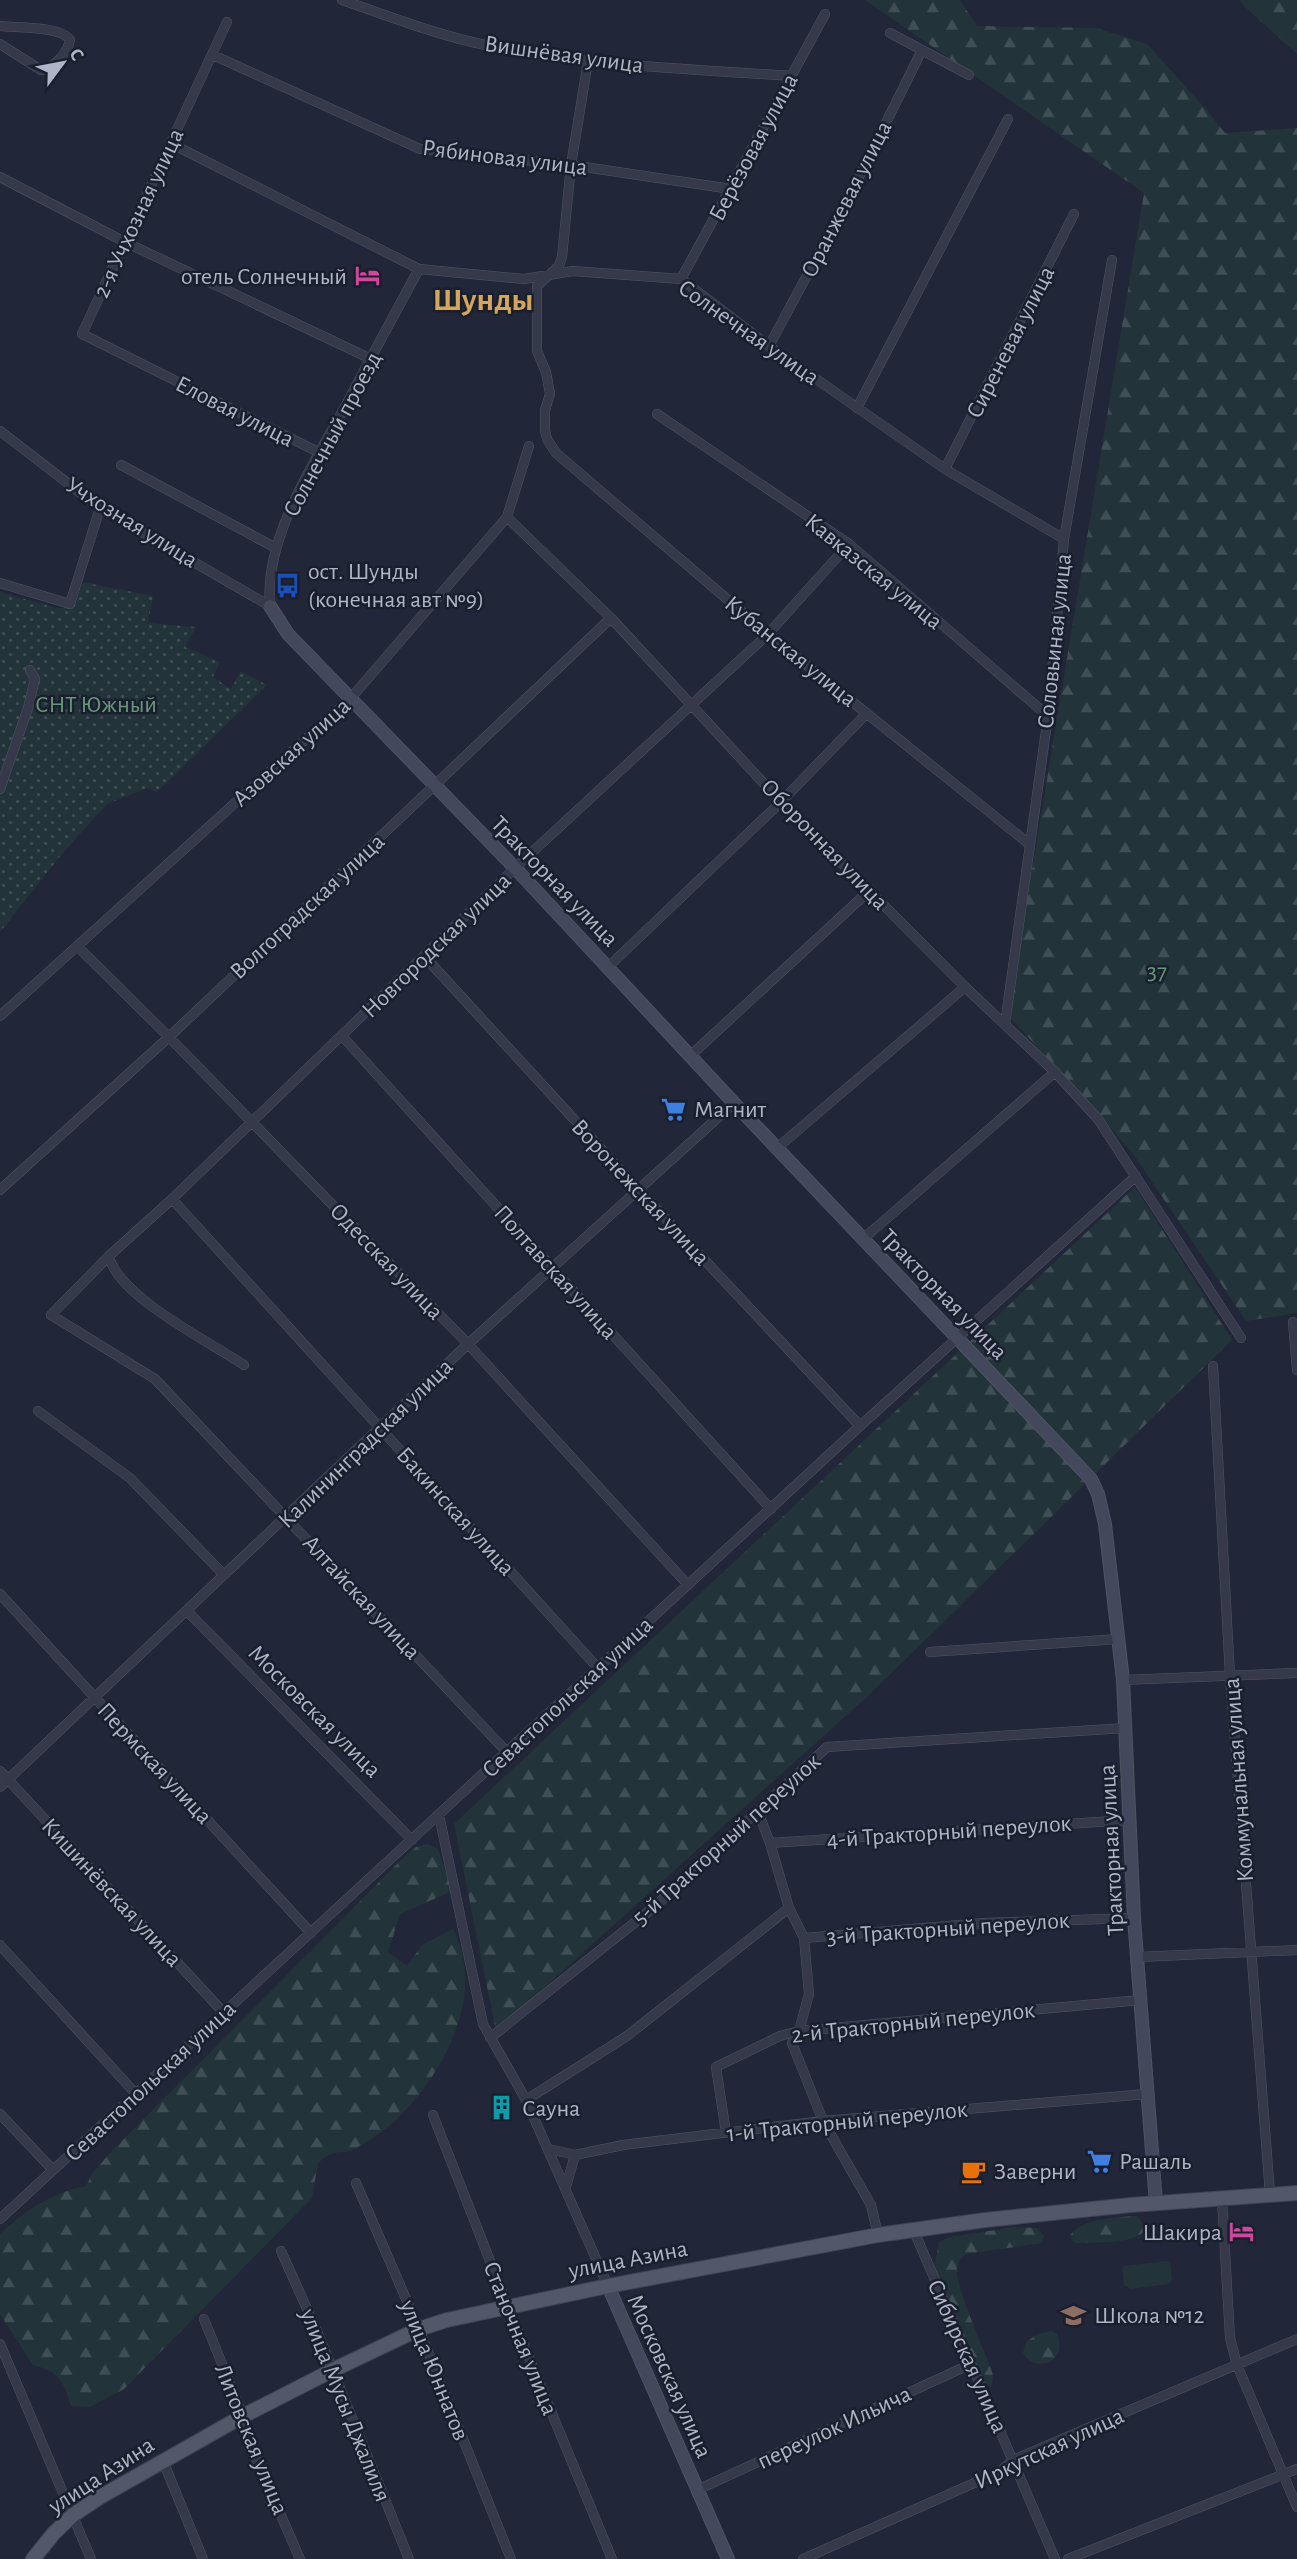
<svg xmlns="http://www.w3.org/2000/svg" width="1297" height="2559" viewBox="0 0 1297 2559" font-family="'Alegreya Sans',sans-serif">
<defs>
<pattern id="forest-firs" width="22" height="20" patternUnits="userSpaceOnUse" patternTransform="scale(1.75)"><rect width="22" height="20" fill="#23333a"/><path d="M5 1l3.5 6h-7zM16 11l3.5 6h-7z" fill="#404e55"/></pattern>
<pattern id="garden-dots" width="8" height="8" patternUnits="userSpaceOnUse" patternTransform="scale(1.75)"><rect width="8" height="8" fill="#23333a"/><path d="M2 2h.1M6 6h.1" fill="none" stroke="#404e55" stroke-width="1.8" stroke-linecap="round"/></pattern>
</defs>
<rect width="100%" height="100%" fill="#212739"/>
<path fill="url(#forest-firs)" d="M865,0H960L977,26L1096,28L1147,44L1205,108L1225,133L1297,128V1313L1246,1321L1132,1152L1008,1015L1144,193Z
M1240,0H1297V54L1244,6Z
M1135,1187L1232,1340L870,1694L496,2031L454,1824Z
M428,1844L438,1849L452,1891L400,1914L388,1952L407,1966L422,1945L453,1929C488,1997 441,2080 389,2126C379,2134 364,2144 353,2150C346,2153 338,2151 331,2154C327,2155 322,2160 318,2163L312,2198L124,2389L90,2407L71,2406C63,2380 60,2372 33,2365L0,2314V2234C26,2210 51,2193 86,2186L92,2174L109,2154L401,1860L416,1847Z
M1137,2216L1146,2228C1139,2245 1094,2242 1077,2243L1072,2241L1070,2236C1080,2218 1119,2217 1137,2216Z
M1015,2227L1037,2228L1044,2236L1042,2243L966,2254C961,2258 958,2261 957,2268C954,2285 986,2353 993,2375L992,2386H986L972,2363L953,2307L936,2274L935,2263L939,2242L949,2237Z
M1051,2331L1057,2334C1068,2363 1036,2374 1023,2353L1026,2342L1038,2334Z"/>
<path fill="url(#garden-dots)" d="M83,582L153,596L148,623L196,627L185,647L220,662L213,677L231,689L241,671L267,685L157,792L148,788L107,804L61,855L0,932V592L57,608H70L76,601Z"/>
<path fill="#23333a" d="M1167,2261L1170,2264L1172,2280L1169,2284L1131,2289L1124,2285L1122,2269L1124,2266Z"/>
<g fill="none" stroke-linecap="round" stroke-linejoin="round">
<defs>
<path id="street" d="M342,0C391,17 439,36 490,46C589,66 691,69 791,76
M227,22L82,334L320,453
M0,26C17,28 62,26 70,40C67,54 54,68 41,70L0,44
M890,33L969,75
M213,55L420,149L571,165L731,189
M588,61L571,165L562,257L559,266L537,286V351L546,372L550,394L545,410V430L547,439L556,453L768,634L1029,844
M170,143L419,269L524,279L573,271L681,279L769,346L945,469L1064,539
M0,177L125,242L371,359
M681,279L825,14
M769,346L845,205L922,50
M857,408L1008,119
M657,414L849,544L1048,716
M0,431L100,508L270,606
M121,465L276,548
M945,469L1074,214
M507,517L611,618L781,802L965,987L1055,1072L1098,1119L1241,1338
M0,583L70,604L100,508
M270,606C264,538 313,465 345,407C369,361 394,315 419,269
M0,789L28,708L35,679L30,670
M77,946L169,1037L468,1344L688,1585
M424,956L638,1189L860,1426
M608,967L781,802L867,713
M0,1016L351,698L507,517L529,446
M1005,1024L1048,716L1064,539L1112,260
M342,1036L771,1509
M690,1056L870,890
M777,1148L965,987
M0,1190L169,1037L611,618
M172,1199L598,1668
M863,1239L1055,1072
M109,1256C117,1296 210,1342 244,1365
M1293,1322L1297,1370
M1213,1366L1230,1676L1270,2194
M38,1411L130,1478L223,1574
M0,1594L311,1933
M187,1611L412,1840
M930,1652L1119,1639
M1123,1680L1297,1673
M507,1752L155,1379L51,1315L109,1256L172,1199L515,868L768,634L849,544
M0,1771L224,2013
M0,1787L468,1344L734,1103
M758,1812L770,1843L789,1908L804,1938L809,1994L799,2031L792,2043L823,2121L871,2205L878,2235
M439,1815L483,2024L526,2100L608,2286
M770,1843L1129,1820
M804,1938L984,1923L1134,1918
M0,1945L136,2094
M1138,1957L1297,1950
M490,2038L653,1908L827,1747L1125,1728
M526,2100L627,2036L789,1908
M0,2114L53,2170
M433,2115L508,2307L612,2559
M726,2133L716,2067L780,2036L799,2031L1141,2000
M549,2149L575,2155L623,2145L823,2121L1147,2094
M356,2183L419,2329L511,2559
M566,2187L575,2155
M1222,2199L1230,2338L1237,2365L1297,2507
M0,2219L860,1426L1136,1176
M914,2231L1055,2559
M281,2251L317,2331L409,2559
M204,2319L243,2416L244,2431L300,2559
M0,2344L91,2559
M163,2461L203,2559
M697,2490L971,2364
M803,2559L999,2472L1013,2460L1297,2339
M1068,2559L1297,2469"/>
<path id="secondary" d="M270,606L288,634L515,868L734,1103L1091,1479L1098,1494L1105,1524L1123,1680L1134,1918L1156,2203
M608,2286L728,2559"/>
<path id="primary" d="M33,2559L54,2533L73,2515L100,2497L243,2416L333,2370L419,2329L447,2320L608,2286L878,2235L985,2220L1131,2205L1297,2193"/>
</defs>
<use href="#street" stroke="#4f5464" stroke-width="10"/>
<use href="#secondary" stroke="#4f5464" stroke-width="14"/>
<use href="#primary" stroke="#3e4353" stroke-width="16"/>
<use href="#street" stroke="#353949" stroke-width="9"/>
<use href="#secondary" stroke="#43485c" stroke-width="12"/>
<use href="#primary" stroke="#525869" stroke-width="14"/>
</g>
<defs>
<symbol id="hotel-bare" viewBox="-9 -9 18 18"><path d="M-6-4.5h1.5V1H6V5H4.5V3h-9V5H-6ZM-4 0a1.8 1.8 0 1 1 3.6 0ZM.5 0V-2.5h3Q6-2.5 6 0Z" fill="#d1479c" stroke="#1a1f2e" stroke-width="2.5" paint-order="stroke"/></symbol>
<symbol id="bus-bare" viewBox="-9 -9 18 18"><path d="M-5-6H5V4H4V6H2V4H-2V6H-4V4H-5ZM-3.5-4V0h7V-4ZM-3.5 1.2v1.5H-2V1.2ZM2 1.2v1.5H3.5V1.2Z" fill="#1a4fb4" stroke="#1a1f2e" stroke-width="2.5" paint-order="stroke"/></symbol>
<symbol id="supermarket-bare" viewBox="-9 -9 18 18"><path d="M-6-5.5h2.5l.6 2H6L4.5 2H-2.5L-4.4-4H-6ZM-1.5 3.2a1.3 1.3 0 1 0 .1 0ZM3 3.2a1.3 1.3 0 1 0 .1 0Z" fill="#3f7fe0" stroke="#1a1f2e" stroke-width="2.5" paint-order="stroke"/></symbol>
<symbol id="building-bare" viewBox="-9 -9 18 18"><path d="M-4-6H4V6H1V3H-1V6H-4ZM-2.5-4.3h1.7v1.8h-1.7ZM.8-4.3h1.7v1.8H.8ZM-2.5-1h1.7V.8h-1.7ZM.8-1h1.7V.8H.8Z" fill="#0f9aa8" stroke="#1a1f2e" stroke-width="2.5" paint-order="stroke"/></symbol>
<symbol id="cafe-bare" viewBox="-9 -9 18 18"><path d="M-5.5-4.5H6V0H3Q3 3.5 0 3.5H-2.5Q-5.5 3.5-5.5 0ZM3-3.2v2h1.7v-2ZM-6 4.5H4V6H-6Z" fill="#e8710a" stroke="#1a1f2e" stroke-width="2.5" paint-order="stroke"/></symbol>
<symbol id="school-bare" viewBox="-9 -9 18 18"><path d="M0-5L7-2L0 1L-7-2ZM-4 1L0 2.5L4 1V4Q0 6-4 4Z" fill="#8d6e63" stroke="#1a1f2e" stroke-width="2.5" paint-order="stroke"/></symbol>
</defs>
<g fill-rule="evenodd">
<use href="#hotel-bare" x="350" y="258" width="35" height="35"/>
<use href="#bus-bare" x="270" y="568" width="35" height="35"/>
<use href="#supermarket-bare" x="656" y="1092" width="35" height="35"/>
<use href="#building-bare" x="484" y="2090" width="35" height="35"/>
<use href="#supermarket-bare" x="1082" y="2144" width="35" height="35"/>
<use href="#cafe-bare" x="956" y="2154" width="35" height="35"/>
<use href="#hotel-bare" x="1224" y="2214" width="35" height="35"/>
<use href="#school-bare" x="1056" y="2298" width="35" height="35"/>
</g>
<g text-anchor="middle" stroke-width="5" stroke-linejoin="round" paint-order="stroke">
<g font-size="24" fill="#afb4c6" stroke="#1a1f2e">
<text transform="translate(564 54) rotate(8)" y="8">Вишнёвая улица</text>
<text transform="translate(753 147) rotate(-62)" y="8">Берёзовая улица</text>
<text transform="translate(505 157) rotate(7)" y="8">Рябиновая улица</text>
<text transform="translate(846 199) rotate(-63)" y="8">Оранжевая улица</text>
<text transform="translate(138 213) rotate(-65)" y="8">2-я Учхозная улица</text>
<text transform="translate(749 332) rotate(35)" y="8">Солнечная улица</text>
<text transform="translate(1010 342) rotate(-63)" y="8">Сиреневая улица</text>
<text transform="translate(235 411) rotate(27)" y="8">Еловая улица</text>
<text transform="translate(332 434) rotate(-62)" y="8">Солнечный проезд</text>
<text transform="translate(132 522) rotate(32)" y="8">Учхозная улица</text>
<text transform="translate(874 571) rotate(39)" y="8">Кавказская улица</text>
<text transform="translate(1054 641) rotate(-84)" y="8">Соловьиная улица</text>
<text transform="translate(791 651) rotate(39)" y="8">Кубанская улица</text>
<text transform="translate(291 752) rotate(-42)" y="8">Азовская улица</text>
<text transform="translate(825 844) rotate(46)" y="8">Оборонная улица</text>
<text transform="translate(555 881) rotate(46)" y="8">Тракторная улица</text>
<text transform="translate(307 906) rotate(-43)" y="8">Волгоградская улица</text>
<text transform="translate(436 945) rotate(-44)" y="8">Новгородская улица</text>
<text transform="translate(641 1192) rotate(47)" y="8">Воронежская улица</text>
<text transform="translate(387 1261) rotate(46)" y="8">Одесская улица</text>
<text transform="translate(556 1272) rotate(48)" y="8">Полтавская улица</text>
<text transform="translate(944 1294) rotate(46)" y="8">Тракторная улица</text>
<text transform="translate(365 1443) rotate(-44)" y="8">Калининградская улица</text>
<text transform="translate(456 1511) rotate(48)" y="8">Бакинская улица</text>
<text transform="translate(362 1597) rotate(47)" y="8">Алтайская улица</text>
<text transform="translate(567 1697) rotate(-43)" y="8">Севастопольская улица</text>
<text transform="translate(315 1711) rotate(45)" y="8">Московская улица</text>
<text transform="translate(155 1763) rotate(47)" y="8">Пермская улица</text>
<text transform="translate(1238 1780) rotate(-94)" y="8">Коммунальная улица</text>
<text transform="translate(949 1831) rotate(-4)" y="8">4-й Тракторный переулок</text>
<text transform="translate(726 1839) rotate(-42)" y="8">5-й Тракторный переулок</text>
<text transform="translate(1111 1850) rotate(-93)" y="8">Тракторная улица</text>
<text transform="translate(112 1892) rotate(47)" y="8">Кишинёвская улица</text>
<text transform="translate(948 1928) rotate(-4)" y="8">3-й Тракторный переулок</text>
<text transform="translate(913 2022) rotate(-6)" y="8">2-й Тракторный переулок</text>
<text transform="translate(150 2081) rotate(-43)" y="8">Севастопольская улица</text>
<text transform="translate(847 2121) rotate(-6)" y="8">1-й Тракторный переулок</text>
<text transform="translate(628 2259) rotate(-11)" y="8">улица Азина</text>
<text transform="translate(521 2338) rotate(68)" y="8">Станочная улица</text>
<text transform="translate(968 2356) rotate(66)" y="8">Сибирская улица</text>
<text transform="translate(435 2370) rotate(68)" y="8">улица Юннатов</text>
<text transform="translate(670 2376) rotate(66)" y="8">Московская улица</text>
<text transform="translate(346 2405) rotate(68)" y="8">улица Мусы Джалиля</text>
<text transform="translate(834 2427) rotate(-25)" y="8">переулок Ильича</text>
<text transform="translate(252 2439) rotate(68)" y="8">Литовская улица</text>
<text transform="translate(1049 2448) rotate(-25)" y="8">Иркутская улица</text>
<text transform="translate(101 2475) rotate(-33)" y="8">улица Азина</text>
</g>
<g font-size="24" fill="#afb4c6" stroke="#1a1f2e" text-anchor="start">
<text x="347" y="284" text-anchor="end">отель Солнечный</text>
<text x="308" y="579">ост. Шунды<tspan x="308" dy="28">(конечная авт №9)</tspan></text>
<text x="694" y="1117">Магнит</text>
<text x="522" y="2116">Сауна</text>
<text x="1119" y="2169">Рашаль</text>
<text x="994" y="2179">Заверни</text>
<text x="1222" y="2240" text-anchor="end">Шакира</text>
<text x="1094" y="2323">Школа №12</text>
</g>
<g font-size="24" fill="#67967a" stroke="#1a1f2e">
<text x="96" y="712">СНТ Южный</text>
<text x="1157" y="979">37</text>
</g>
<g font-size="32" font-weight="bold" fill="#d3a55d" stroke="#1a1f2e">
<text x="483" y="310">Шунды</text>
</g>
</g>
<g transform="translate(63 63) rotate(58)" stroke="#1a1f2e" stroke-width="5" paint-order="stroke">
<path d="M0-5L12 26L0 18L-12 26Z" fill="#afb4c6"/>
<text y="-10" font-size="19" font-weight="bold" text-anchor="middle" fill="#afb4c6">С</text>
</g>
</svg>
